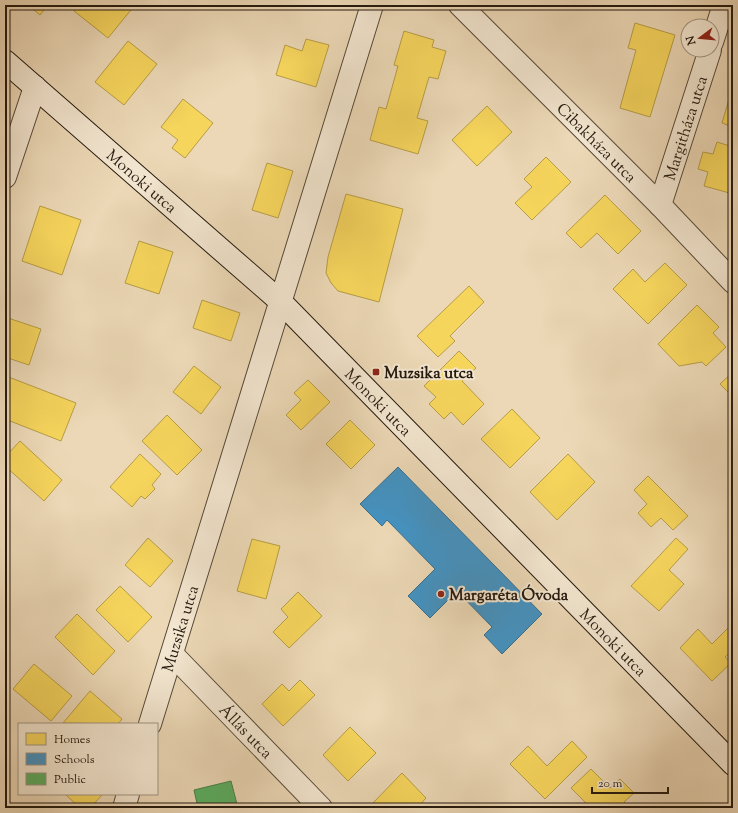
<svg xmlns="http://www.w3.org/2000/svg" width="738" height="813" viewBox="0 0 738 813" font-family="'Sorts Mill Goudy',serif">
<rect width="100%" height="100%" fill="#ecd8b6"/>
<filter id="stains"><feTurbulence type="fractalNoise" baseFrequency=".005" numOctaves="4"/><feColorMatrix values="0 0 0 0 .2 0 0 0 0 .09 0 0 0 0 .02 0 0 0 .5 -.17"/></filter>
<radialGradient id="worn" r=".72"><stop offset=".6" stop-color="#630" stop-opacity="0"/><stop offset="1" stop-color="#630" stop-opacity=".3"/></radialGradient>
<path fill="#f6d55c" stroke="#b79d45" d="M28,5H48L40,15Z
M78,5H135L108,38L74,11Z
M668,5H684L682,9Z
M635,23L675,35L650,117L620,108L636,50L628,48Z
M404,31L434,40L432,47L446,51L438,79L429,77L417,118L428,121L418,154L370,140L379,107L386,109L398,66L394,65Z
M306,39L329,45L316,87L276,75L285,45L302,51Z
M128,41L157,64L124,105L95,82Z
M733,86V127L722,123Z
M183,99L213,123L185,158L172,148L178,140L161,127Z
M487,106L512,132L477,166L452,140Z
M717,142L733,147V194L704,186L708,172L698,169L703,152L713,154Z
M546,157L571,182L532,220L515,203L532,187L524,179Z
M267,163L293,171L278,218L252,210Z
M346,194L403,209L379,302L338,291L331,283L326,273L328,257Z
M605,195L641,231L618,254L597,233L581,248L566,233Z
M40,206L81,220L62,275L22,261Z
M139,241L173,252L159,294L125,283Z
M665,263L687,285L648,324L613,289L633,269L645,282Z
M469,286L484,302L450,336L455,341L438,357L417,336Z
M202,300L240,313L231,341L193,328Z
M697,305L719,327L713,333L726,347L706,366L702,362L679,366L658,344Z
M5,317L41,329L29,365L5,357Z
M459,351L476,368L462,381L484,404L463,425L451,412L444,419L429,404L436,397L424,386Z
M194,366L221,387L201,414L173,392Z
M733,372V397L720,384Z
M6,376L76,403L61,441L5,419Z
M308,380L330,402L301,430L286,415L301,400L294,393Z
M512,409L540,438L510,468L481,439Z
M167,415L202,450L177,475L142,441Z
M350,420L375,445L351,469L326,444Z
M20,441L62,480L44,501L5,466V457Z
M140,454L161,474L152,485L155,489L145,499L141,496L132,507L110,487Z
M568,454L595,482L557,520L530,492Z
M648,476L688,516L673,530L661,518L651,527L638,513L647,504L634,490Z
M148,538L173,561L150,587L125,565Z
M676,538L688,549L669,570L684,584L659,611L631,586Z
M252,539L280,546L266,599L237,591Z
M120,586L152,617L128,642L96,610Z
M298,592L322,616L289,648L273,632L288,617L281,609Z
M77,614L115,651L93,675L55,637Z
M730,626L733,629V650L725,657L731,663L712,681L680,648L698,629L712,644Z
M34,664L72,696L51,721L13,689Z
M300,680L315,695L283,726L262,704L282,684L289,691Z
M90,691L122,719L118,724L63,723Z
M350,727L376,753L348,781L323,755Z
M572,741L587,757L545,799L510,764L528,746L547,766Z
M591,769L610,788L620,779L634,793L624,802L630,808H591L571,788Z
M402,773L426,798L417,808H374L371,805Z
M65,794H103L90,808H80Z"/>
<path fill="#4393c3" stroke="#3a6e8d" d="M398,467L542,614L502,654L484,635L492,627L457,591L430,618L408,596L435,569L387,520L382,526L360,504Z"/>
<path fill="#5aae61" stroke="#4a8148" d="M231,781L238,808H198L194,790Z"/>
<g fill="none" stroke-linecap="round" stroke-linejoin="round">
<defs>
<g id="street">
<path id="s1" d="M460,5L660,205L733,282"/>
<path d="M712,42L724,5"/>
<path d="M5,177L35,87"/>
<path id="s2" d="M660,205L710,50"/>
<path id="s3" d="M172,654L321,808"/>
<path id="s4" d="M150,724L372,5"/>
<path d="M124,808L128,794"/>
</g>
<g id="secondary">
<path id="s5" d="M5,61L281,302L733,764"/>
</g>
</defs>
<use href="#street" stroke="#564938" stroke-width="24"/>
<use href="#secondary" stroke="#24190e" stroke-width="24"/>
<use href="#street" stroke="#f3e6d0" stroke-width="22"/>
<use href="#secondary" stroke="#f3e6d0" stroke-width="22"/>
</g>
<g fill="#8f2418" stroke="#f3e6d0" stroke-width="1.5">
<rect x="372" y="368" width="8" height="8" rx="2"/>
<circle cx="441" cy="594" r="4"/>
</g>
<g text-anchor="middle" stroke-width="4" stroke-linejoin="round" paint-order="stroke">
<g font-size="16" fill="#24190e" stroke="#f3e6d0">
<text dy="6" stroke="none"><textPath href="#s2" startOffset="81">Margitháza utca</textPath></text>
<text dy="6" stroke="none"><textPath href="#s1" startOffset="194">Cibakháza utca</textPath></text>
<text dy="6" stroke="none"><textPath href="#s5" startOffset="182">Monoki utca</textPath></text>
<text dy="6" stroke="none"><textPath href="#s5" startOffset="506">Monoki utca</textPath></text>
<text dy="6" stroke="none"><textPath href="#s4" startOffset="100">Muzsika utca</textPath></text>
<text dy="6" stroke="none"><textPath href="#s5" startOffset="842">Monoki utca</textPath></text>
<text dy="6" stroke="none"><textPath href="#s3" startOffset="107">Állás utca</textPath></text>
</g>
<g font-size="16" font-weight="bold" fill="#24190e" stroke="#f3e6d0" text-anchor="start">
<text x="384" y="378">Muzsika utca</text>
<text x="449" y="600">Margaréta Óvoda</text>
</g>
</g>
<rect width="738" height="813" fill="none" stroke="#ecd8b6" stroke-width="20"/>
<rect x="6" y="6" width="726" height="801" fill="none" stroke="#24190e" stroke-width="2"/>
<rect x="10" y="10" width="718" height="793" fill="none" stroke="#24190e"/>
<rect x="18" y="723" width="140" height="72" fill="#f3e6d0" stroke="#a09482"/>
<rect x="26" y="733" width="20" height="12" fill="#f6d55c" stroke="#a09482"/>
<text x="54" y="743" font-size="12" fill="#24190e">Homes</text>
<rect x="26" y="753" width="20" height="12" fill="#4393c3" stroke="#a09482"/>
<text x="54" y="763" font-size="12" fill="#24190e">Schools</text>
<rect x="26" y="773" width="20" height="12" fill="#5aae61" stroke="#a09482"/>
<text x="54" y="783" font-size="12" fill="#24190e">Public</text>
<g transform="translate(700 38) rotate(254)"><circle r="19" fill="#f3e6d0" stroke="#a09482"/>
<path d="M0-3L7 15L0 10L-7 15Z" fill="#8f2418"/>
<text y="-6" font-size="11" font-weight="bold" text-anchor="middle" fill="#24190e">N</text>
</g>
<path d="M592 787v6h76v-6" fill="none" stroke="#24190e" stroke-width="2"/>
<text x="598" y="787" font-size="12" fill="#24190e" stroke="#f3e6d0" stroke-width="3" paint-order="stroke">20 m</text>
<rect width="100%" height="100%" filter="url(#stains)"/>
<rect width="100%" height="100%" fill="url(#worn)"/>
</svg>
